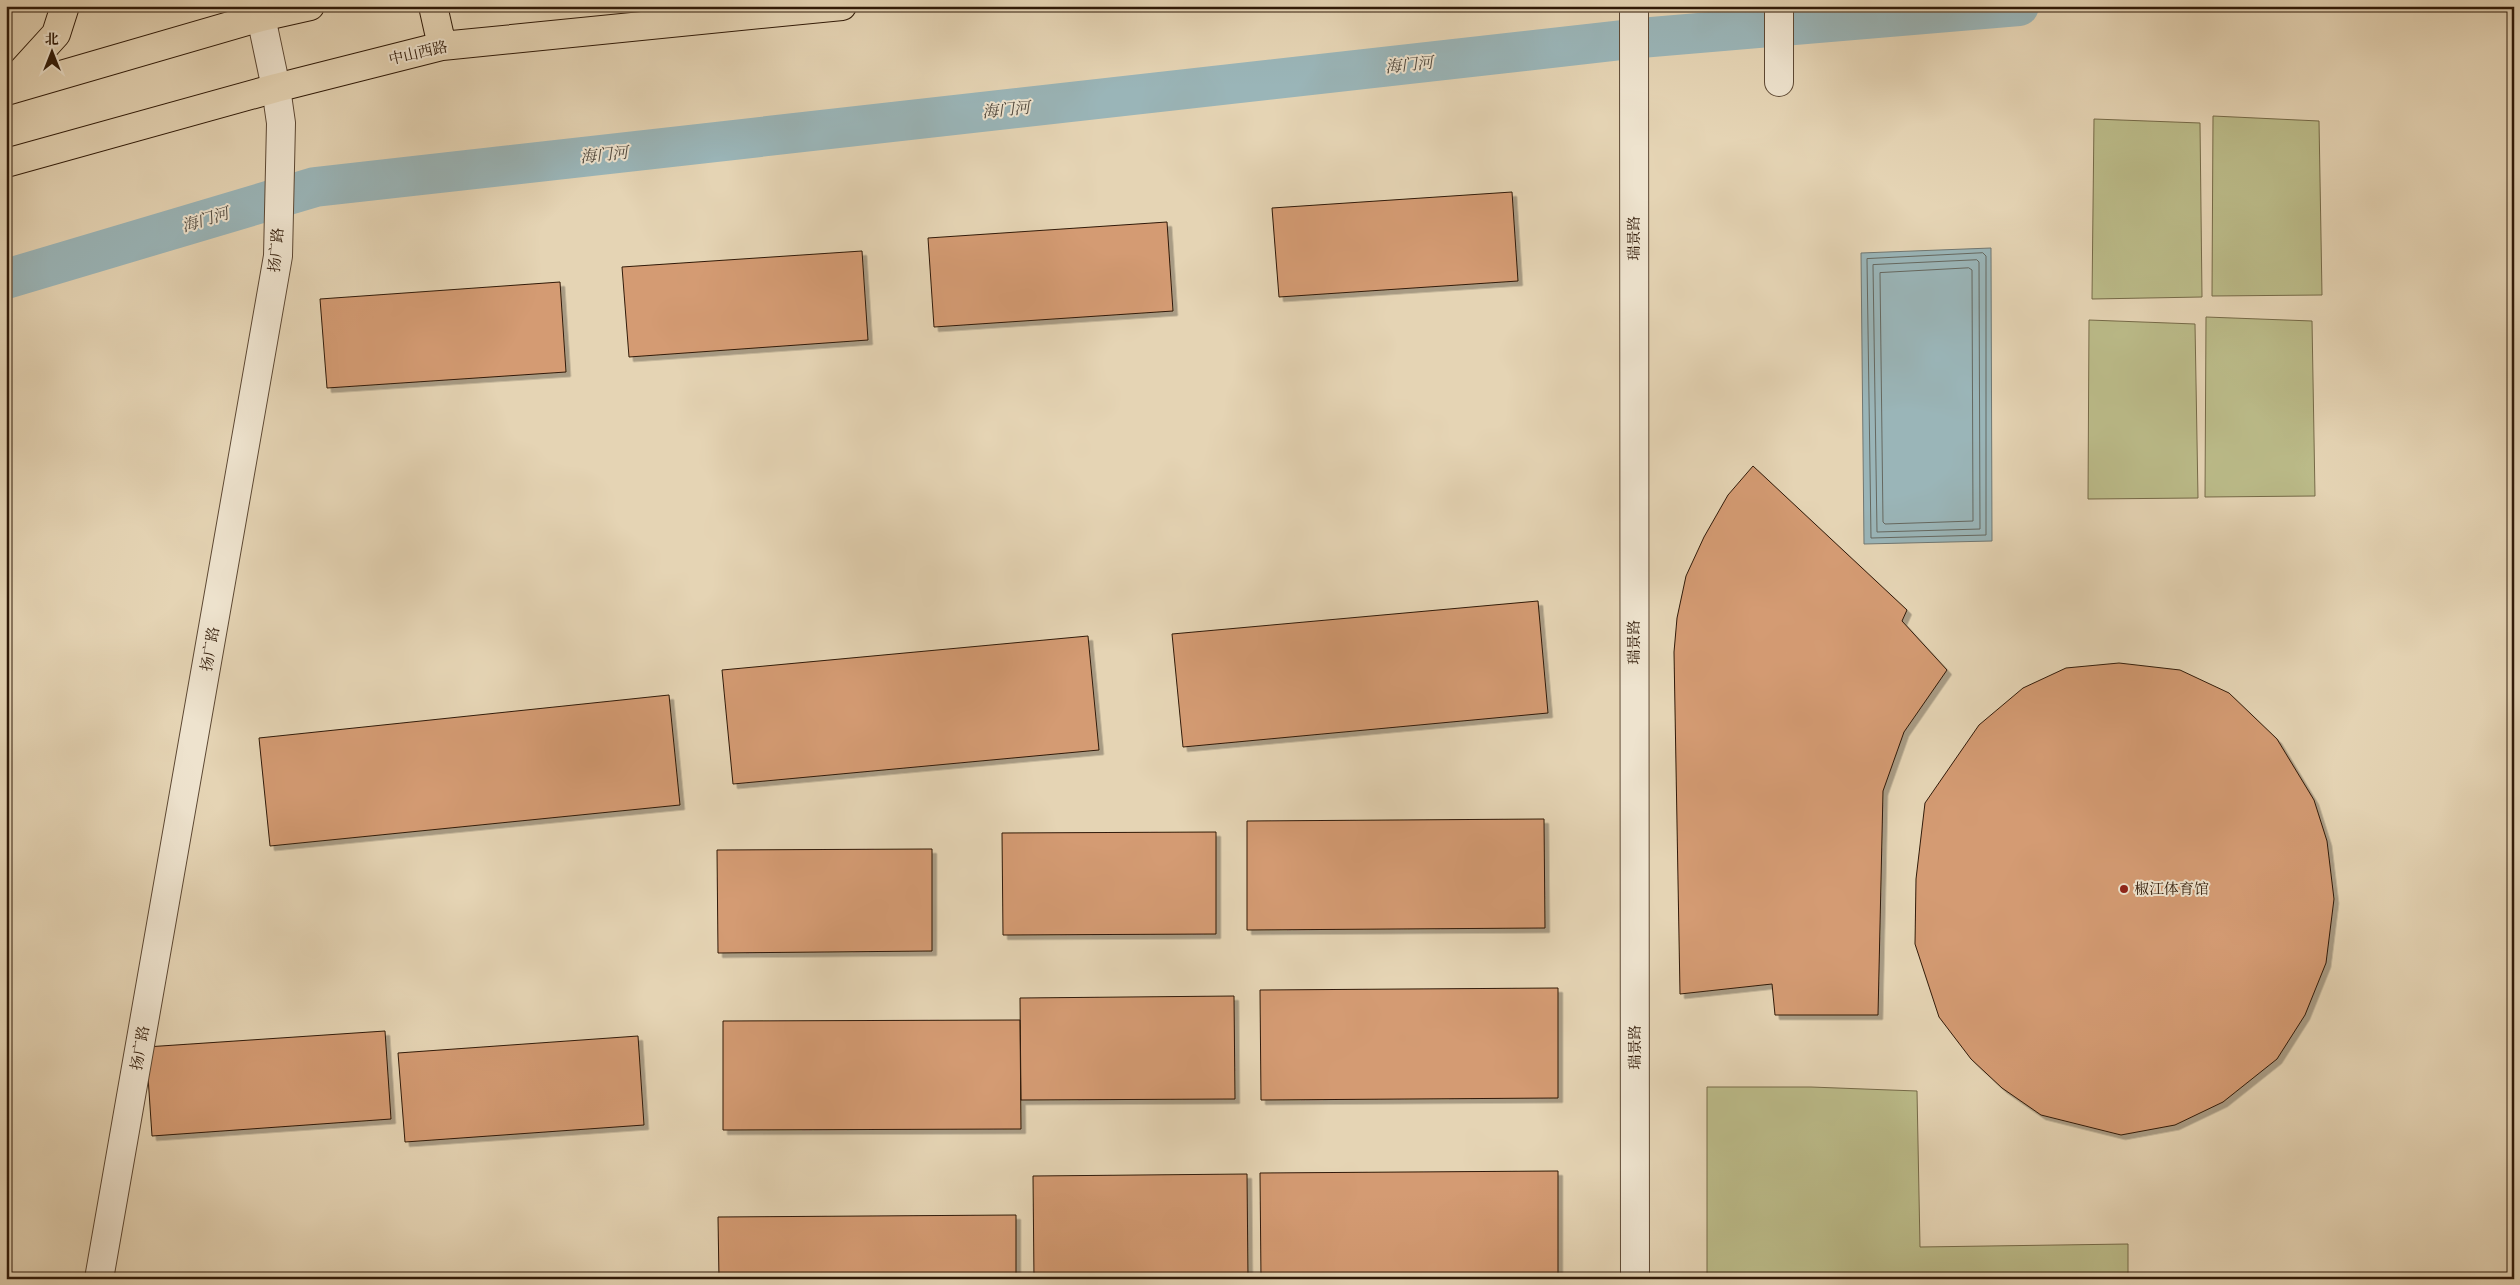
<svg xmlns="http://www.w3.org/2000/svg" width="2520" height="1285" viewBox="0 0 2520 1285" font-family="Alegreya,'Noto Serif SC',serif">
<defs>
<filter id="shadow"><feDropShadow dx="4.5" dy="4.5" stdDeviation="0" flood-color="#0004"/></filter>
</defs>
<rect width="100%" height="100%" fill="#e5d4b4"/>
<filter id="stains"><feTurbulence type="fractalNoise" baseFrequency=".004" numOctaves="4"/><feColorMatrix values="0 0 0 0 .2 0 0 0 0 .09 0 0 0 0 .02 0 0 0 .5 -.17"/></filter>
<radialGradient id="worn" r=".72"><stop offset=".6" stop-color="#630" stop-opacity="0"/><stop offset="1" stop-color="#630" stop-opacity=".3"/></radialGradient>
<path fill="#bbbb89" stroke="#766a48" d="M2213,116L2319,121L2322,295L2212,296Z
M2094,119L2200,123L2202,297L2092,299Z
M2206,317L2312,321L2315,496L2205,497Z
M2089,320L2195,324L2198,498L2088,499Z
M1707,1087H1811L1917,1091L1920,1247L2128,1244V1279H1707Z"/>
<path fill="#9ab5b8" stroke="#707772" d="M1991,248L1992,541L1864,544L1861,253Z"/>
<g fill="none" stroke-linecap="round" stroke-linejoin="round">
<path stroke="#656860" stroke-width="1" d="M1983,253L1986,256V535L1871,538L1867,259Z
M1977,260L1979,262L1980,529L1877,532L1873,265Z
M1969,268L1972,270L1973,521L1885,524L1883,522L1880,273Z"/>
<path stroke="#9ab5b8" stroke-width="40" d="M6,279L315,187L1640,38L2019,6"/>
</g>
<path fill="#d49b73" stroke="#301a08" filter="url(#shadow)" d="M1512,192L1518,281L1279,297L1272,208Z
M1167,222L1173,311L934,327L928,238Z
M862,251L868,340L629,357L622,267Z
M560,282L566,372L327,388L320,299Z
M1753,466L1907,610L1902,621L1947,670L1904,732L1883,791L1878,1015H1775L1772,984L1680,994L1674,652L1677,618L1686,576L1704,537L1728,495Z
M1538,601L1548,713L1183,747L1172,634Z
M1088,636L1099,750L733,784L722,670Z
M2119,663L2180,670L2229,693L2277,739L2314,800L2327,841L2334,899L2326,963L2305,1015L2277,1059L2223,1102L2175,1125L2121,1135L2041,1115L2002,1088L1971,1059L1939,1017L1915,944L1916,879L1925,803L1979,725L2023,688L2066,668Z
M669,695L680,805L270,846L259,738Z
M1544,819L1545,928L1247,930V821Z
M1216,832V934L1003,935L1002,833Z
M932,849V951L718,953L717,850Z
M1558,988V1098L1261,1100L1260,990Z
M1234,996L1235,1099L1021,1100L1020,998Z
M1020,1020L1021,1129L723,1130V1021Z
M385,1031L391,1119L152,1136L146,1047Z
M638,1036L644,1125L405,1142L398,1053Z
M1558,1171V1279H1261L1260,1173Z
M1247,1174L1248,1277L1034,1279L1033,1176Z
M1016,1215V1279H719L718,1217Z"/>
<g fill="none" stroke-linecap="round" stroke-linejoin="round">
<defs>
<path id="minor" d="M1634,6L1635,1279
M1779,6V82
M99,1279L278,256L281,123L276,88L261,17"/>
<path id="major" d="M433,6L442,46
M6,89L56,34L65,6
M6,91L261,17L310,6
M6,163L276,88L442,46L842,6"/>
</defs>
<use href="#minor" stroke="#5d4833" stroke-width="30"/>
<use href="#major" stroke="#301a08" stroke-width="30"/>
<use href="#minor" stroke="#eee3ce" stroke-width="28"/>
<use href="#major" stroke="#e5d4b4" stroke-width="28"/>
</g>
<circle fill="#8f2418" stroke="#eee3ce" stroke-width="2" cx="2124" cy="889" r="5"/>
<g text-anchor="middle" stroke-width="4" stroke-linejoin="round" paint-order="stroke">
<g font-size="15" fill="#301a08" stroke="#eee3ce">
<text transform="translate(418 53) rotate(-13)" y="5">中山西路</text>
<text transform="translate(1634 238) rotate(-90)" y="5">瑞景路</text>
<text transform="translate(276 250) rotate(-85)" y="5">扬广路</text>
<text transform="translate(1634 642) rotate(-90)" y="5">瑞景路</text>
<text transform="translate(210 649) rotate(-80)" y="5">扬广路</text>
<text transform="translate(1635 1047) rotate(-90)" y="5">瑞景路</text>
<text transform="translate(140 1048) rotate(-80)" y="5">扬广路</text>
</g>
<g font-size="15" fill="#301a08" stroke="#eee3ce" text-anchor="start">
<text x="2134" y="894">椒江体育馆</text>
</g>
<g font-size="16" font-style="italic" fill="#50483d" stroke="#eee3ce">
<text transform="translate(1409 64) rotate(-6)" y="6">海门河</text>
<text transform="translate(1006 109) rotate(-6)" y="6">海门河</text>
<text transform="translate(604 154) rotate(-6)" y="6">海门河</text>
<text transform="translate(205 219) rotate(-17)" y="6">海门河</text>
</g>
</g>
<rect width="2520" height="1285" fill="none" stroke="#e5d4b4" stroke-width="25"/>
<rect x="8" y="8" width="2505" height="1270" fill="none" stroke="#301a08" stroke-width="2.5"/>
<rect x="12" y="12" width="2495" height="1260" fill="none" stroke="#301a08"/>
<g transform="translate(52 52)" stroke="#eee3ce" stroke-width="4" paint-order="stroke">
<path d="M0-4L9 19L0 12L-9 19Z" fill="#301a08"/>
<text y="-8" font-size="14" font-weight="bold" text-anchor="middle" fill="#301a08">北</text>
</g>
<rect width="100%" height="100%" filter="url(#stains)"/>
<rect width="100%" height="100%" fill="url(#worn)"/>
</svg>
